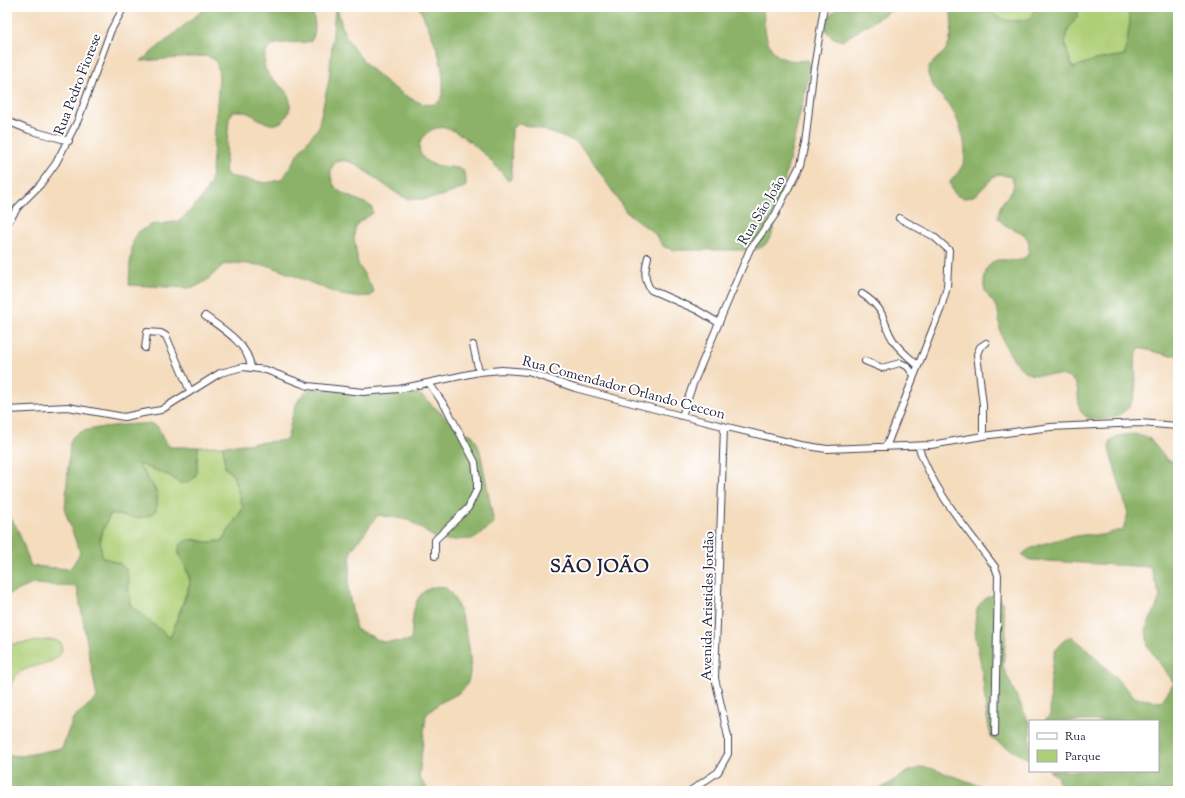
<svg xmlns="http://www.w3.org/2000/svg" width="1185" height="798" viewBox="0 0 1185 798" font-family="'Sorts Mill Goudy',serif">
<rect width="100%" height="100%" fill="#fff"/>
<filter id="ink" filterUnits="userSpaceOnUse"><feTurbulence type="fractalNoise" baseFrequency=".025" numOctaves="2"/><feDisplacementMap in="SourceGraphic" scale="8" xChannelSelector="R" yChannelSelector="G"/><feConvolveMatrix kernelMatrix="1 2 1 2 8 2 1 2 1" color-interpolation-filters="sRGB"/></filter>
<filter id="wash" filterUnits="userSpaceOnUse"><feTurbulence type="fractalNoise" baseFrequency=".012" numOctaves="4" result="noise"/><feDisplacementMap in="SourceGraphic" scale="16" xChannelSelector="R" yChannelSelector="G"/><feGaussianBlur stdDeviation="0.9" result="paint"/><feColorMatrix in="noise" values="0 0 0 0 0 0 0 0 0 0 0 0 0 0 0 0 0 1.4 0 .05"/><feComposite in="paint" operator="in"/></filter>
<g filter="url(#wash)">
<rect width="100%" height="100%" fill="#f4dcbd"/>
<path fill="#afcf77" stroke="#687859" d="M988,7H1036L1031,18C1016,24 997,22 988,7Z
M1079,7H1128L1130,22L1125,55L1094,60L1073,68C1070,58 1062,43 1067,32C1072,21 1078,21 1079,7Z
M223,446L225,468L233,475L243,508L222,541L207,542L193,539L178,553L185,566L190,582L170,638L130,605L127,570L120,564L102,557L100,537L110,514L140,518L158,498L155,488L137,463L168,475L180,483L195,477L198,447Z
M46,640H55L61,643C68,668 25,661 14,678C6,690 10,705 7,718V645Z"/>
<path fill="#8bb268" stroke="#566a52" d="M207,7H312C314,19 318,31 311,41C300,44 283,41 274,45C270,47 266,51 265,56C264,59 264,65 265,68C271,84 292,87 290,107C289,113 286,119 281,122C265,132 250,105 233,112L229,118L225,170L228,176L266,183L280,180L286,174L299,152L318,128L329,80L335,9L338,11C341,20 342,31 348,40C354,49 361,59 368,66C379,77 423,115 438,102C443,98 443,91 443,85C443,56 431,33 419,7H763C765,39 767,66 808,60L811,66L772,234C767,244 764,248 752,250H675L664,247L654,233L626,212L590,157L576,142L535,127L518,124L512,128L511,179L508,181C498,166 464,132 446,128C426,124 408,149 428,162C437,168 452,165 463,170L466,179V186C450,195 418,205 401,196C391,190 381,182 371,175C364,170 355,163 347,161C327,157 327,181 339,191C349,198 362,200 372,207L373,213L359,222L355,228L354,237L358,264L374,291L371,296L355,297L341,295L270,266L236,263L223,265L206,281L197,286L189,288L129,285L130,264L133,242L138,232L151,225L175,222L182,219L200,200L211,183L219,78C218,66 218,58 205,56L141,61Z
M838,7H896L842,41L832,37L826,31L828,18Z
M950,7H988C997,22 1016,24 1031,18L1036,7H1079C1078,21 1072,21 1067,32C1062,43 1069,58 1073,68L1094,60L1125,55L1130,22L1128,7H1178V355H1168L1139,348C1128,364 1147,395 1122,413C1116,417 1107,420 1099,420C1067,418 1086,391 1072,380C1061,371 1042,377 1030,374C1017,370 1002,343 1000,330C999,322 1000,315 996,307C992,299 985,295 984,286C983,281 985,276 986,271C995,248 1016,270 1027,255C1029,252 1029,250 1029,247C1029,231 1015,231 1005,225C1002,223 1000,220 998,218C998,196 1021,193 1011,177L999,174C986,180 977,203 960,197C954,195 951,188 950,182C955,176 961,170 964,162C968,147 960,123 952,110C945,98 933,90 929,77C923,63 943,58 948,46C953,35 952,19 950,7Z
M316,388L414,393L422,396L460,430L472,435L476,441L480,451L494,523L477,537L471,539L439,541L409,520L378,515L351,551L348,590L356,629L383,642L411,641C413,622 410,593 434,587C439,586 445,586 448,590C463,605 477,665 467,684C462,694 450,697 440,703C435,706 431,711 426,715L419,777L428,790L433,791H7V755L22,756L62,748L73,718L97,698L77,587L33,584L7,595V516C17,518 26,555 31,566L70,569L80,553L65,511L70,442C71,440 73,436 75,435C85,427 138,423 152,424L158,427L163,439L170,447H198L197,471L195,477L187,483H180L168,475L138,464C147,479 164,492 155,512C141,522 127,516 110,514L100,537L102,557L120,564L127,570L130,605L170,638C174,629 190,589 190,581C189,568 178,559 179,546C188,537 194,540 205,542C211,543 216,541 222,541L243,508L233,475L225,468L223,446L287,440C292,422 293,391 316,388Z
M1134,434L1149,438L1167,460L1178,463V791H1061L1057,776L1049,771H1158V721H1044L1050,715C1051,699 1049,666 1055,652C1058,644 1065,640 1071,636L1086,648L1136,698L1161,702L1174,683L1148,647L1146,628L1156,608L1160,596L1150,567L1031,560L1025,558L1022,555C1030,544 1070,537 1083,535C1089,534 1096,536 1102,535C1109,533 1116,531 1123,530L1128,513L1109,449L1110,441L1117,436Z
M990,596H997L1002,601L1006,632L1003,667L1030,725V760L992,739C985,716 985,695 982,672C980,654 972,633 976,615C977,606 982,600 990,596Z
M923,767L930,768L996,791H877L907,772Z"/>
</g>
<g filter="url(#ink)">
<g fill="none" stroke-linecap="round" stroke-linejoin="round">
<defs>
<path id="street" d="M7,121L29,130L69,141
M7,224L18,207L40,185L56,163L78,120L111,30L124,7
M648,257C645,269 643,279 651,290L697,310L719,323
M862,294C889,311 880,322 895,343C901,351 910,358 917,365
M205,316C223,329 248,344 251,367
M473,345L479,372
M145,348L147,332L161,333L166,336L190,391
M865,361L882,368L900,363L907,366L914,375
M429,383L447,409L466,445L475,462L477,479V489L468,508L435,540V556
M7,410L68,407L124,417L143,413L161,410L220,373L243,367L266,370L308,386L363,392L399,389L479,372L502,370L528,372L575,388L678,415L801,445L827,449L931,445L983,436L1051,427L1140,423L1178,426
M682,416L693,384L750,249L775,215L800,165L805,144L813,74L824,7
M983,436V405L977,354L980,347L986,343
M918,446C934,492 966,528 995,567L998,575L995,733
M886,447L941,308L947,287L949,250L933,236L899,218
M690,791L718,772L728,754V737L715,678L724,427"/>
</defs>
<use href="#street" stroke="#423e4e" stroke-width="8"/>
<use href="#street" stroke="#fff" stroke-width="6"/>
</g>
</g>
<g text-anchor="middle" stroke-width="4" stroke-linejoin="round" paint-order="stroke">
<g font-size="14" fill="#22223b" stroke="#fff">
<text transform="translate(77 84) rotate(-69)" y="5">Rua Pedro Fiorese</text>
<text transform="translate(761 210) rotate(-59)" y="5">Rua São João</text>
<text transform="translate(624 387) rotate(15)" y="5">Rua Comendador Orlando Ceccon</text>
<text transform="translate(707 606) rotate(-89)" y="5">Avenida Aristides Jordão</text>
</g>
<g font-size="18" font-weight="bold" letter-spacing="1" fill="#22223b" stroke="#fff">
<text x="600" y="572">SÃO JOÃO</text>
</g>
</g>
<rect width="1185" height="798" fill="none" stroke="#fff" stroke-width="24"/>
<rect x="1029" y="720" width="130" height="52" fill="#ffffff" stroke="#a7a7b1"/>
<rect x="1037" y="733" width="20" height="6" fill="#ffffff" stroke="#a7a7b1"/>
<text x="1065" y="740" font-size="12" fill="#22223b">Rua</text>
<rect x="1037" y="750" width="20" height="12" fill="#afcf77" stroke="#a7a7b1"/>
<text x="1065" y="760" font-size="12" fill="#22223b">Parque</text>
</svg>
